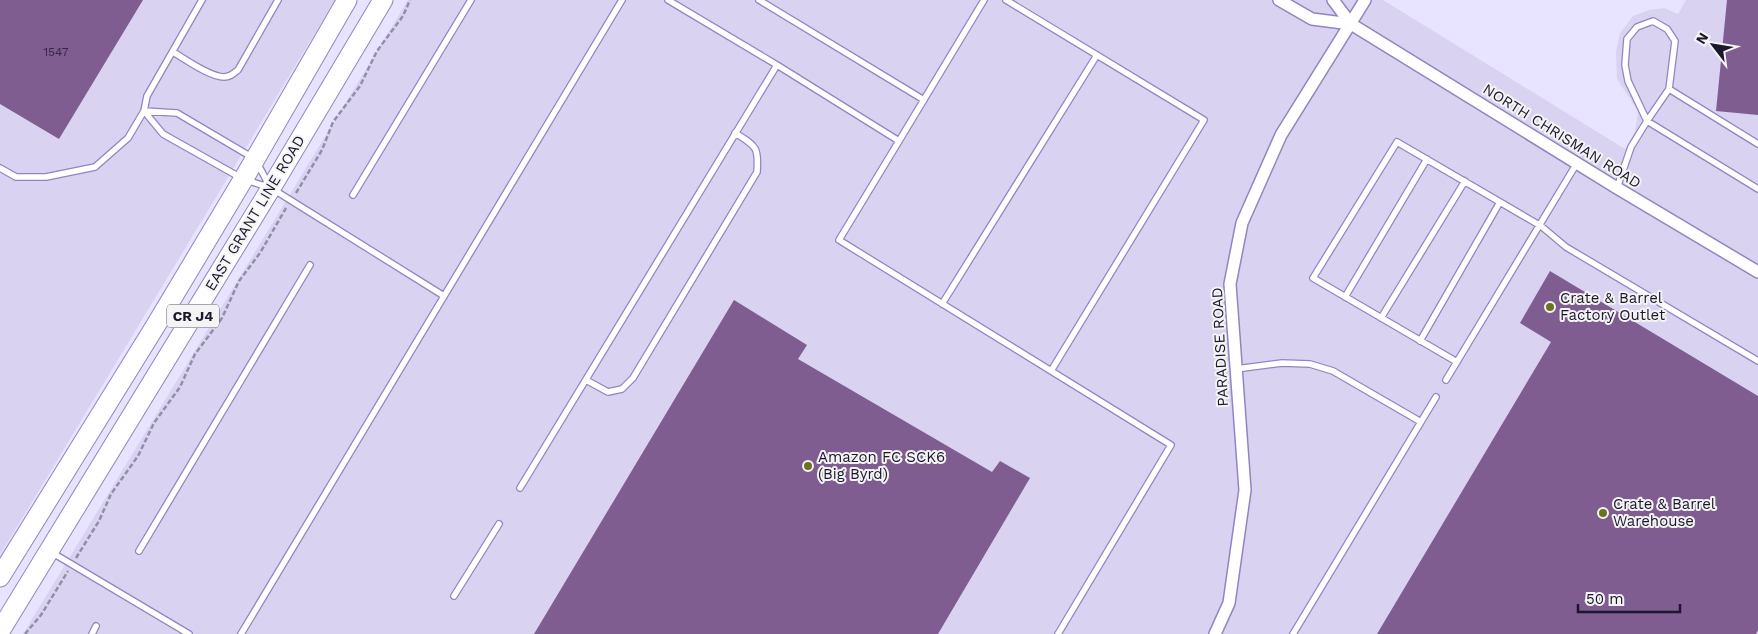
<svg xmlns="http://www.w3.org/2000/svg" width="1758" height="634" viewBox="0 0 1758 634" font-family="'Work Sans',sans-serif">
<rect width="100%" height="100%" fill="#e8e3fe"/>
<path fill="#d9d3f1" d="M0,0H335L0,555Z
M408,0H1383L1625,149L1635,132L1638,111L1617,79L1616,52L1620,33L1633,16L1649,10L1664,8L1678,14L1686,0H1758V634H23Z"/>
<path fill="#805d90" d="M0,0H143L59,139L0,104Z
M1727,0H1758V115L1716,111Z
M1550,271L1758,396V630L1756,634H1377L1551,342L1520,323Z
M734,300L807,345L798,359L992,472L1000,461L1030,478L938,634H534Z"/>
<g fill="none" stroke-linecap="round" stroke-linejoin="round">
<defs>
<path id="service" d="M759,0L924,100
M1006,0L1204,120L1051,371
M1653,21L1667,29L1675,41L1669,89L1647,121L1628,81L1625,65L1627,39L1637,27Z
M173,52C185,59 210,77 224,77C230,77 233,74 238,70L278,0
M777,65L899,141L839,240L1171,445L1058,634
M1669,89L1758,144
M144,111L163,134L243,179L271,188L444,296
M144,111L177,113L255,159L269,185
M899,141L984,0
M0,168L16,177H46L95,167L128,138L144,111L147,96L202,0
M1617,188L1631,147L1647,121L1758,189
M353,195L471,0
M1345,297L1427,159
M942,304L1097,55
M1381,318L1465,181
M1420,341L1500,202
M1457,362L1313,278L1397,142L1541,226L1566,247L1758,361
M1236,369L1282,363L1310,364L1333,371L1421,422
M586,380L608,392L622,389L633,378L757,172C759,147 756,146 735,133
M1446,380L1577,163
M520,488L777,65L668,0
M139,551L310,265
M51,552L189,634
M454,596L499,524
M92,634L96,626
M241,634L622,0
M1293,634L1436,397"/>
<path id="minor" d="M1279,0L1312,19L1351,24
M1333,0L1351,24L1617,188L1758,272
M1215,634L1229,603L1245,490L1230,284L1242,223L1281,135L1365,0"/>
<path id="primary" d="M0,577L156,325L247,173L347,0
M0,631L271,188L383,0"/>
</defs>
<use href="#service" stroke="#9384c1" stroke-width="8"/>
<use href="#minor" stroke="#9384c1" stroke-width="14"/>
<use href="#primary" stroke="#9384c1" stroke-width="21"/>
<path stroke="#938ea7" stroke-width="2.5" stroke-dasharray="5 2.5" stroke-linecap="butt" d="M296,193L322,150L333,122L360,86L377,51L403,16L410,0
M76,558L99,521L111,494L138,456L154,423L180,387L195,354L222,318L239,281L260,253L286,208
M25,634L41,615L68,571"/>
<use href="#service" stroke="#fff" stroke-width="5.5"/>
<use href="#minor" stroke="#fff" stroke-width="11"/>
<use href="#primary" stroke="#fff" stroke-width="19"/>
</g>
<g fill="#6a731c" stroke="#f4f4f4" stroke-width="2">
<circle cx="1550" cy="307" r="5"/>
<circle cx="808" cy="466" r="5"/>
<circle cx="1603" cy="513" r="5"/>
</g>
<g text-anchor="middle" stroke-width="4" stroke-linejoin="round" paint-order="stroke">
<g font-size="12" fill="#352846">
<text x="56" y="56">1547</text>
</g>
<rect fill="#f4f4f4" stroke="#5d5969" stroke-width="1" x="167" y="304.5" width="52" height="23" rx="4"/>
<g font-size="14" font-weight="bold" fill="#1c162e">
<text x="193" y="321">CR J4</text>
</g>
<g font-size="15" fill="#1c162e" stroke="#f4f4f4">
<text transform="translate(1562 136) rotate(32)" y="5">NORTH CHRISMAN ROAD</text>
<text transform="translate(255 213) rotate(-59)" y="5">EAST GRANT LINE ROAD</text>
<text transform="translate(1220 347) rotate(-93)" y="5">PARADISE ROAD</text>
</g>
<g font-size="15" fill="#1c162e" stroke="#f4f4f4" text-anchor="start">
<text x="1560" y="303">Crate &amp; Barrel<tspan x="1560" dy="17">Factory Outlet</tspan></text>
<text x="818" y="462">Amazon FC SCK6<tspan x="818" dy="17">(Big Byrd)</tspan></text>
<text x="1613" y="509">Crate &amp; Barrel<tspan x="1613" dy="17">Warehouse</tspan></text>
</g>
</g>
<g transform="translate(1713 45) rotate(301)" stroke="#f4f4f4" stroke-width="4" paint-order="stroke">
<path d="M0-4L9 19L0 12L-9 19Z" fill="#1c162e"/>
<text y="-8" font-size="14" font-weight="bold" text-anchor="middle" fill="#1c162e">N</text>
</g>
<path d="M1578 604v8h102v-8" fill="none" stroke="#1c162e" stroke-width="2.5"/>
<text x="1586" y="604" font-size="15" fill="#1c162e" stroke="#f4f4f4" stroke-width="4" paint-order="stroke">50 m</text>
</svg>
